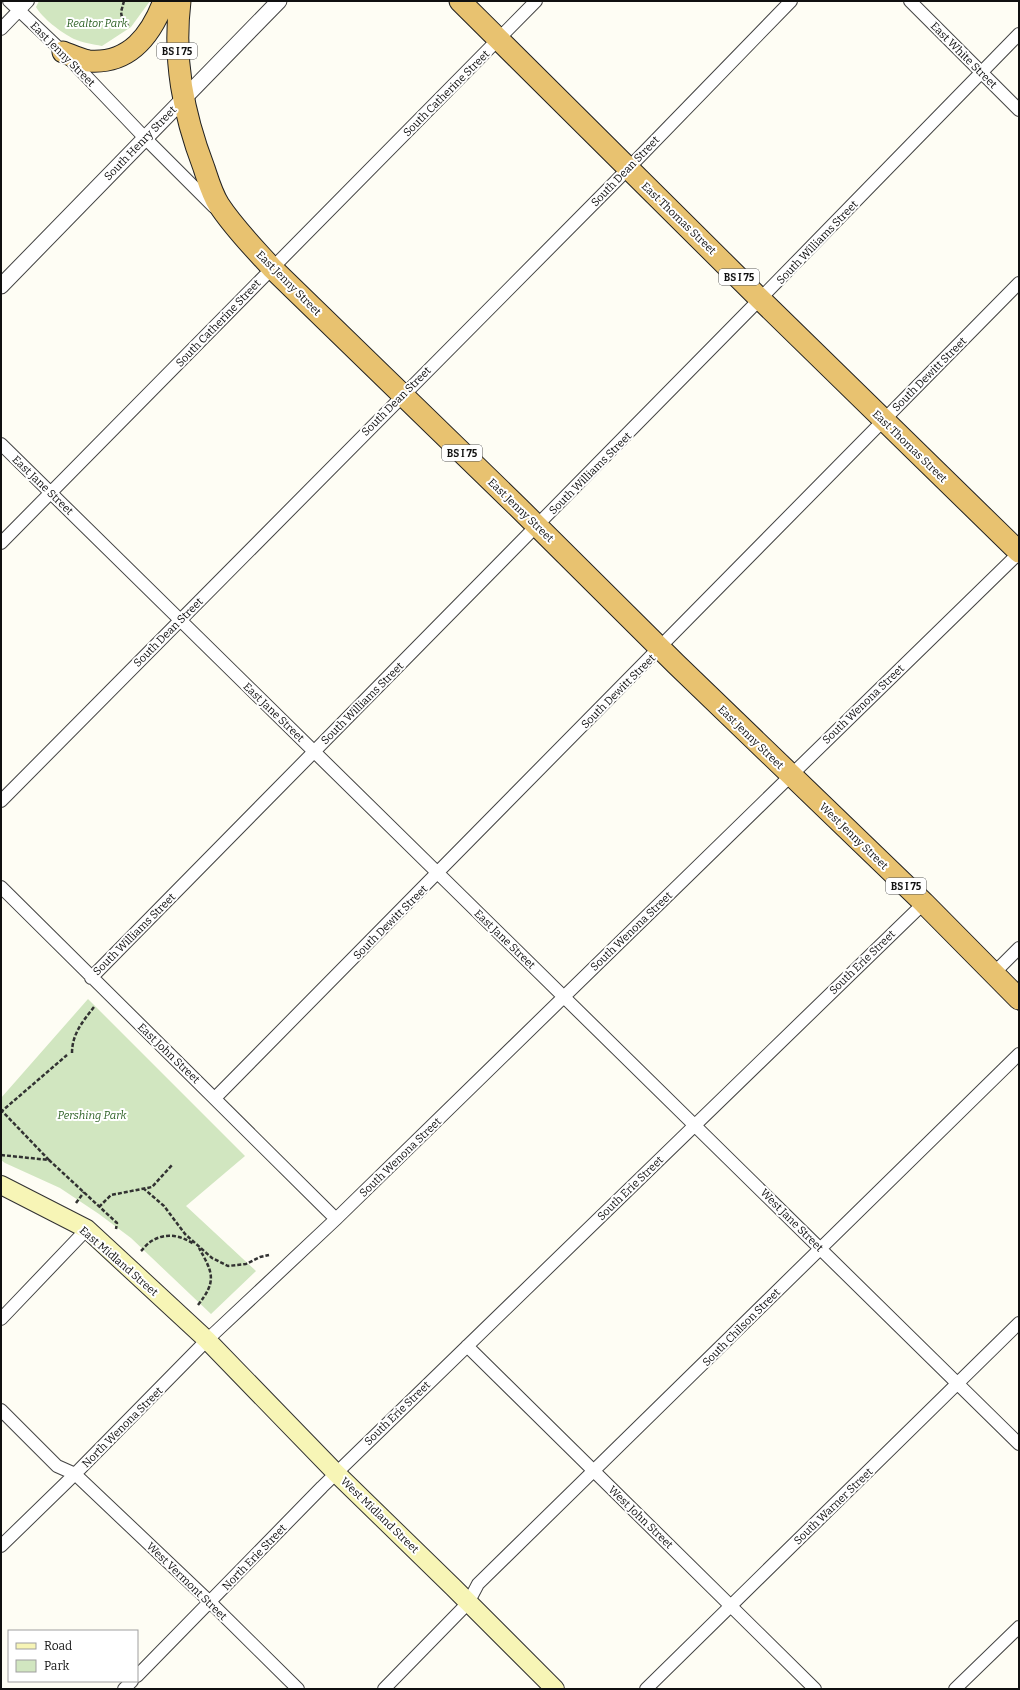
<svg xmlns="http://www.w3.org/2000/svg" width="1020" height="1690" viewBox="0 0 1020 1690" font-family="Bitter,serif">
<rect width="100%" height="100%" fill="#fefdf4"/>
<path fill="#d1e6c0" d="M39,1H150L131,27L102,46C93,44 83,43 74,39C62,33 42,18 36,7Z
M88,999L245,1156L186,1206L256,1271L211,1314L131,1238L99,1214L60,1188L5,1163L1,1160V1098Z"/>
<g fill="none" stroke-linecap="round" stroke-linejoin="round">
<defs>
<path id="minor" d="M9,1L63,52L145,138L214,207
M910,1L1019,110
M1,29L28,1
M1,444L1019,1444
M1,543L536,1
M1,801L616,181L791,1
M1,887L336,1219
M993,974L1019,948
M91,978L760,299L1019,34
M215,1098L1019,283
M1,1319L87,1229
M467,1346L815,1689
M1,1410L57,1466L75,1474L210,1602L298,1689
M1,1546L75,1474L207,1340L336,1219L1019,553
M137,1676L322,1487L924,903
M124,1689L132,1681
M384,1689L468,1603L478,1584L1019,1054
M646,1689L1019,1323
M955,1689L1019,1627"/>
<path id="tertiary" d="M1,286L279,1"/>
<path id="secondary" d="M1,1185L87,1229L207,1340L336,1473L453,1587L555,1689"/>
<path id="trunk" d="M180,1C173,60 183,113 204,168C208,180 212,194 219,205C234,228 254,248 272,268L519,508L676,664L924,903L1019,999
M460,1L760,299L1019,552
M63,52C71,55 81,60 89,61C130,64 151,35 164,1"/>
</defs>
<use href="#minor" stroke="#434343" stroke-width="14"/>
<use href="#tertiary" stroke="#434343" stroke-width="17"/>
<use href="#secondary" stroke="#323232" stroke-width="20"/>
<use href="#trunk" stroke="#212121" stroke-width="23"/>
<path stroke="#323232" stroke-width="2.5" stroke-dasharray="4 2" stroke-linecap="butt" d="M124,1L121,12L122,18L129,27
M72,1053C72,1034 83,1021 94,1007
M1,1155L49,1160L117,1223L116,1229
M49,1160L2,1111L67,1055
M143,1188L164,1206L185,1234L212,1258L228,1266L246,1264L260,1257L269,1255
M76,1203L84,1192
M99,1207L111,1195L152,1187L172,1165
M141,1251C144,1248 147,1244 150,1242C165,1232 180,1235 194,1244
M198,1305C217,1281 213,1273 199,1248"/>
<use href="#minor" stroke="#fff" stroke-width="12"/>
<use href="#tertiary" stroke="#fff" stroke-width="15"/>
<use href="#secondary" stroke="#f7f5b6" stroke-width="18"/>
<use href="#trunk" stroke="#e8c270" stroke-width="21"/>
</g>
<g text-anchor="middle" stroke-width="4" stroke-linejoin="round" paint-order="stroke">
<g fill="#fff" stroke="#585858" stroke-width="1">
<rect x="157" y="43" width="40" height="16" rx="3"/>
<rect x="719" y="269" width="40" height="16" rx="3"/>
<rect x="442" y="445" width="40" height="16" rx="3"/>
<rect x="886" y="878" width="40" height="16" rx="3"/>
</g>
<g font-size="10" font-weight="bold" fill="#101010">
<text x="177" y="55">BS I 75</text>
<text x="739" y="281">BS I 75</text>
<text x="462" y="457">BS I 75</text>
<text x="906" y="890">BS I 75</text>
</g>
<g font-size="11" font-style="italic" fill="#2e6226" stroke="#fff">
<text x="97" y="27">Realtor Park</text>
<text x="92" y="1119">Pershing Park</text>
</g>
<g font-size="11" fill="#101010" stroke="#fff">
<text transform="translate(63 54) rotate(45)" y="4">East Jenny Street</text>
<text transform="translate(964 55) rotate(45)" y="4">East White Street</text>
<text transform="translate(446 93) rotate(-45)" y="4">South Catherine Street</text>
<text transform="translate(140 143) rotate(-46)" y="4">South Henry Street</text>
<text transform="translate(625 171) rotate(-46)" y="4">South Dean Street</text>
<text transform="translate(679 218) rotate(44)" y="4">East Thomas Street</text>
<text transform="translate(817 242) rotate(-46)" y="4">South Williams Street</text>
<text transform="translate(289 283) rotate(45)" y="4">East Jenny Street</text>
<text transform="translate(218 323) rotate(-46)" y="4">South Catherine Street</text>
<text transform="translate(929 374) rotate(-45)" y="4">South Dewitt Street</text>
<text transform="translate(396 401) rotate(-45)" y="4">South Dean Street</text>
<text transform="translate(910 446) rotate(44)" y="4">East Thomas Street</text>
<text transform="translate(590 473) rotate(-45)" y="4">South Williams Street</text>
<text transform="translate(43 485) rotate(44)" y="4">East Jane Street</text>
<text transform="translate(521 510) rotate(44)" y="4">East Jenny Street</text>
<text transform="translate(168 632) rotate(-45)" y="4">South Dean Street</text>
<text transform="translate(618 691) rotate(-45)" y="4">South Dewitt Street</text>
<text transform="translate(362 703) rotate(-45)" y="4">South Williams Street</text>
<text transform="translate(863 704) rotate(-44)" y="4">South Wenona Street</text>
<text transform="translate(274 712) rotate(44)" y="4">East Jane Street</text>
<text transform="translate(751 737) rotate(44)" y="4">East Jenny Street</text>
<text transform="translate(854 836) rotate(44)" y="4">West Jenny Street</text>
<text transform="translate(390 922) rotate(-45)" y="4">South Dewitt Street</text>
<text transform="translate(631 931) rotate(-44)" y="4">South Wenona Street</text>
<text transform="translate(134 934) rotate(-45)" y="4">South Williams Street</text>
<text transform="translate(505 939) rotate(44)" y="4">East Jane Street</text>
<text transform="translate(862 962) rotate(-44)" y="4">South Erie Street</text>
<text transform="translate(169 1053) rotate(44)" y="4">East John Street</text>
<text transform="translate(400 1157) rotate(-44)" y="4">South Wenona Street</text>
<text transform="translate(630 1188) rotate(-44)" y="4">South Erie Street</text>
<text transform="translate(792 1220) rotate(45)" y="4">West Jane Street</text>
<text transform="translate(119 1261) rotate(41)" y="4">East Midland Street</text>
<text transform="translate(741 1327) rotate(-45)" y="4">South Chilson Street</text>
<text transform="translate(397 1413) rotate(-44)" y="4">South Erie Street</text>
<text transform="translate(122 1427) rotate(-45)" y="4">North Wenona Street</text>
<text transform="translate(833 1506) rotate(-44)" y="4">South Warner Street</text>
<text transform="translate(380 1515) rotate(44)" y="4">West Midland Street</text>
<text transform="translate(641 1517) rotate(44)" y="4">West John Street</text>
<text transform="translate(254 1557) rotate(-46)" y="4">North Erie Street</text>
<text transform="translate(187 1581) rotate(44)" y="4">West Vermont Street</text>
</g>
</g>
<rect width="1020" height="1690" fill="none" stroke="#101010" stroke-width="4"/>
<rect x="8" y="1630" width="130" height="52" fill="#ffffff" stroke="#9f9f9f"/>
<rect x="16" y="1643" width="20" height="6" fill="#f7f5b6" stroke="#9f9f9f"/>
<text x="44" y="1650" font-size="12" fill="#101010">Road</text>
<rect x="16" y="1660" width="20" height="12" fill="#d1e6c0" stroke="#9f9f9f"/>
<text x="44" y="1670" font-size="12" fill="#101010">Park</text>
</svg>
